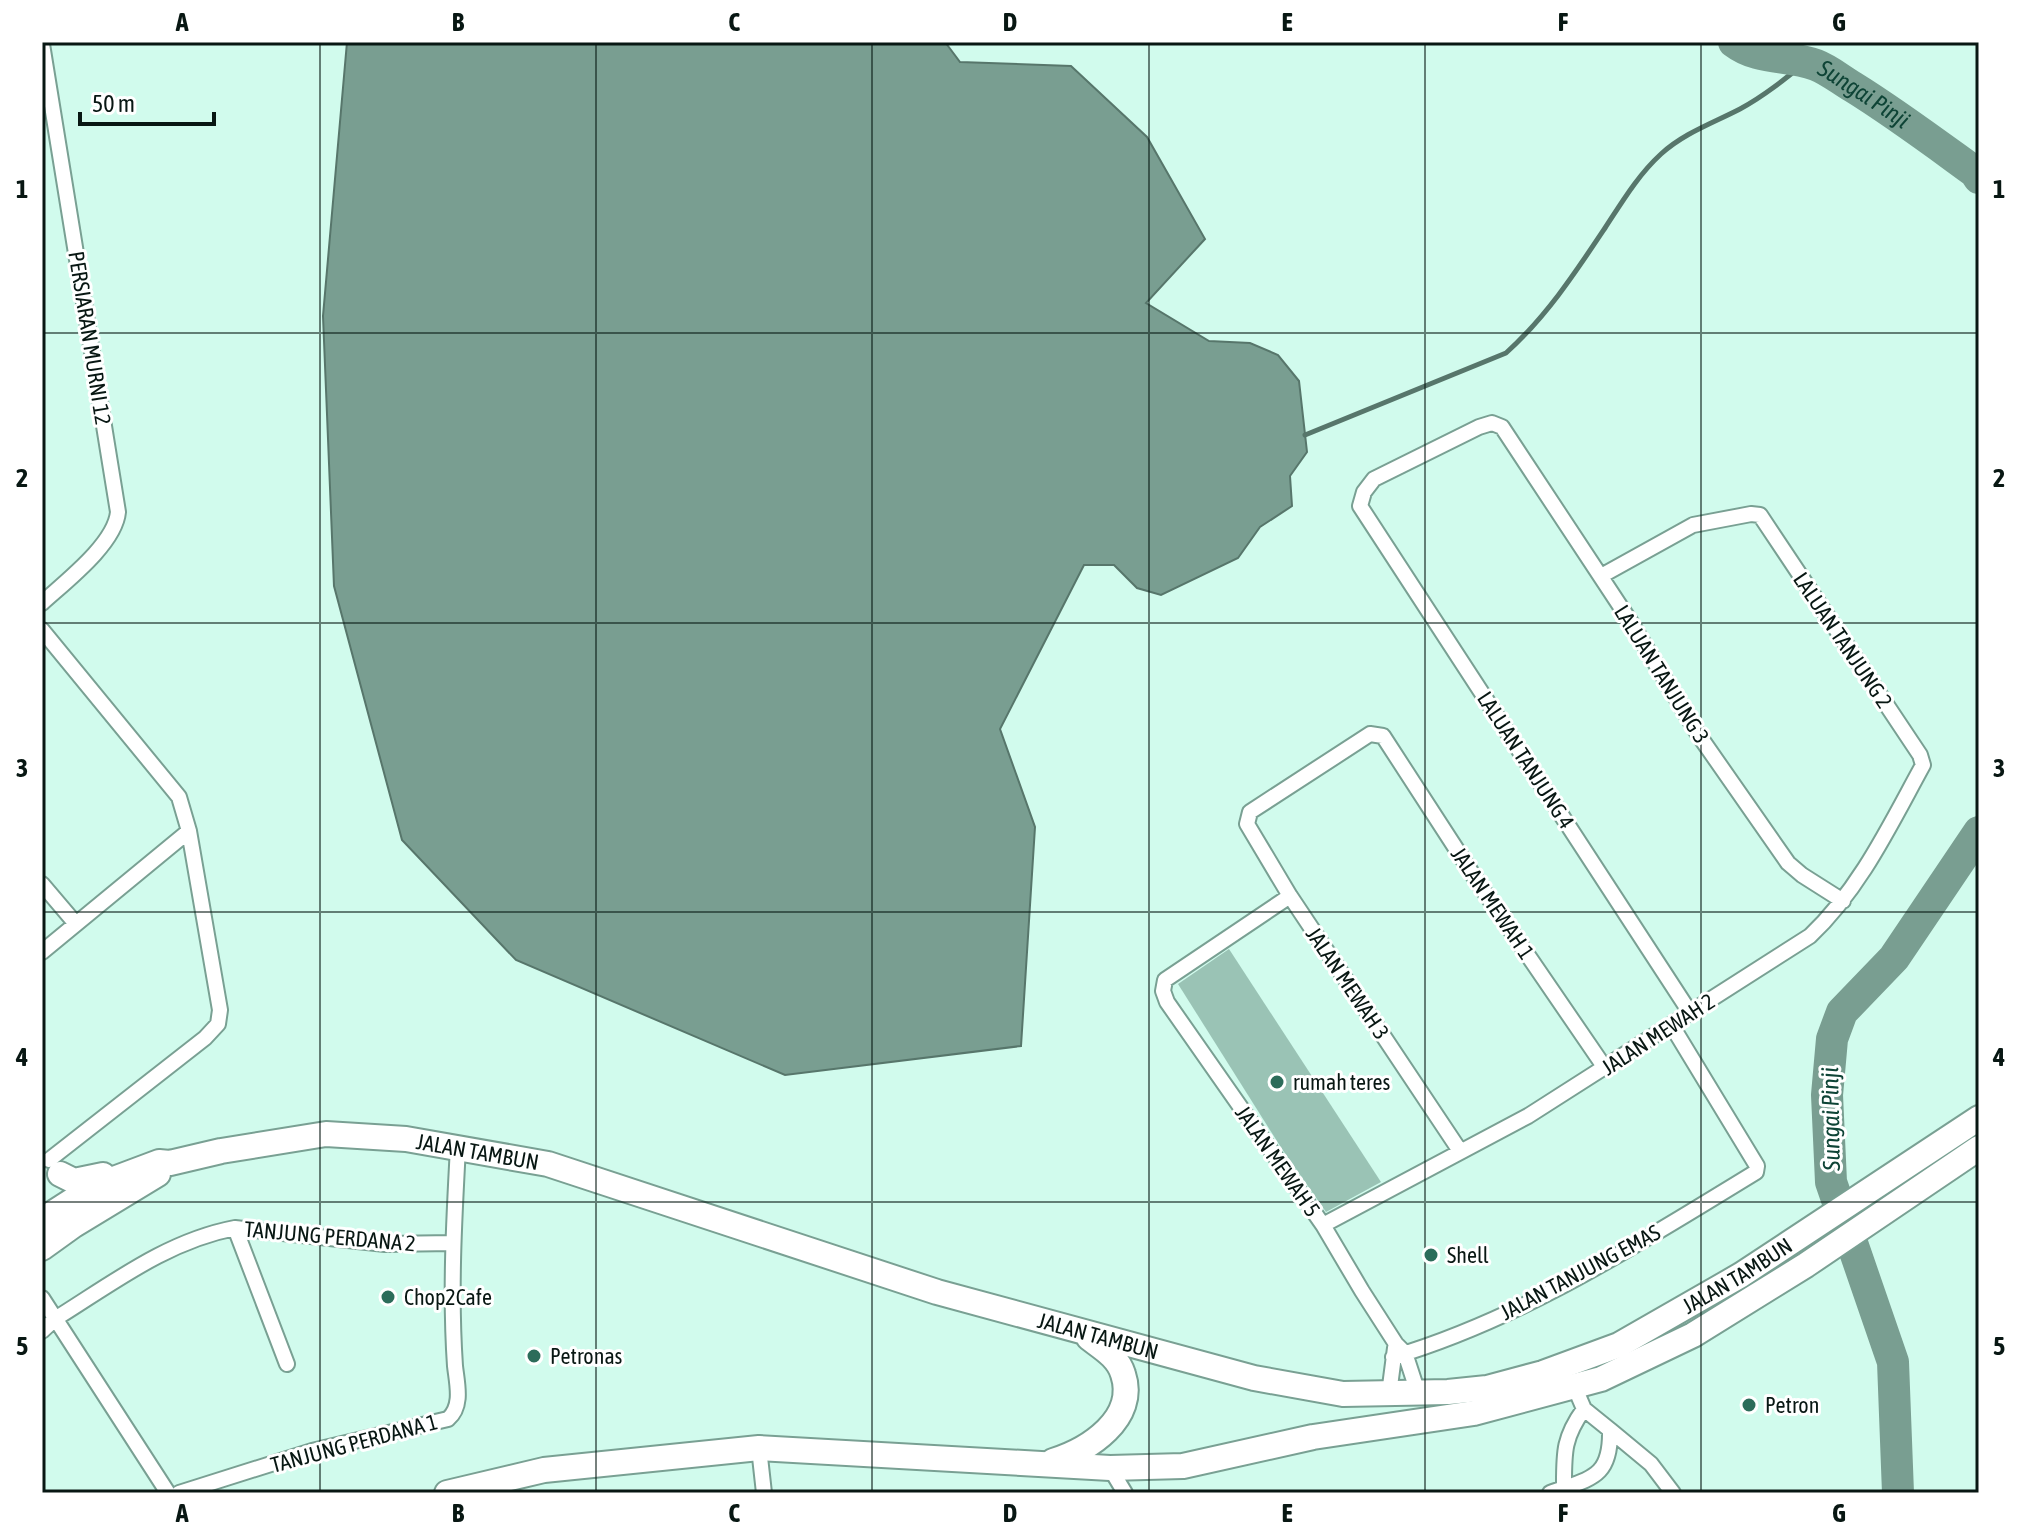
<svg xmlns="http://www.w3.org/2000/svg" width="2021" height="1535" viewBox="0 0 2021 1535" font-family="'Asap Condensed',sans-serif">
<rect width="100%" height="100%" fill="#d1fbed"/>
<path fill="#799e91" stroke="#57766b" stroke-width="2" d="M347,42H945L960,62L1071,66L1147,137L1205,239L1146,303L1209,341L1250,343L1278,355L1299,381L1307,452L1290,476L1292,506L1260,527L1238,558L1161,595L1137,588L1114,565H1084L1000,729L1035,827L1021,1046L785,1075L516,960L402,840L334,586L323,316Z"/>
<g fill="none" stroke-linecap="round" stroke-linejoin="round">
<path stroke="#57766b" stroke-width="5" d="M1305,435L1506,353C1546,317 1575,273 1605,228C1622,202 1638,175 1661,154C1684,133 1713,123 1740,109C1764,96 1785,79 1806,62"/>
<g stroke="#799e91" stroke-width="32">
<path id="s1" d="M1734,42C1759,61 1788,54 1816,65C1829,70 1841,80 1853,87C1895,113 1935,143 1975,172L1979,178"/>
<path d="M1898,1493L1893,1362L1831,1182L1827,1095L1832,1039L1842,1012L1894,958L1979,832"/>
</g>
</g>
<path fill="#9ac3b5" d="M1229,949L1381,1182L1326,1212L1282,1149L1178,984Z"/>
<g fill="none" stroke-linecap="round" stroke-linejoin="round">
<defs>
<path id="street" d="M42,44L118,512C115,544 65,582 42,603
M42,630L179,797L189,831L220,1010L218,1024L205,1038L49,1160
M42,884L76,924
M1290,896L1165,980L1163,991L1167,1002L1323,1225L1362,1291L1396,1344L1405,1353L1418,1393
M42,952L189,831
M1691,1014L1360,506L1364,492L1374,479L1479,427L1492,423L1502,427L1630,621L1698,734L1788,863L1802,875L1843,901
M1460,1151L1290,896L1247,824L1250,812L1370,734L1383,736L1477,881L1605,1068
M1323,1225L1528,1116L1810,936C1860,889 1890,825 1923,765L1920,755L1760,515L1751,514L1693,525L1601,576
M235,1228L287,1364
M42,1298L168,1493
M42,1331L55,1319C113,1283 167,1241 235,1228L385,1244L453,1243
M1393,1357C1524,1318 1641,1242 1756,1172L1757,1166L1672,1026
M1389,1394L1395,1348
M1610,1430L1651,1464L1673,1493
M759,1448L764,1493
M1110,1468L1125,1493
M1564,1488C1564,1453 1563,1438 1584,1409L1575,1388
M179,1493L312,1451L448,1419C463,1406 457,1384 455,1366C450,1293 454,1220 458,1147
M1550,1493C1590,1478 1611,1479 1610,1430L1584,1409"/>
<g id="primary">
<path d="M60,1174L74,1181L103,1175"/>
<path id="s2" d="M42,1220L95,1186L159,1162L170,1163L221,1151L326,1134L406,1139L548,1164L937,1292L1254,1378L1343,1394L1448,1392L1487,1388L1543,1373L1619,1345L1741,1275L1979,1118"/>
<path d="M42,1248L74,1225L158,1174"/>
<path d="M1053,1461C1088,1450 1138,1419 1123,1374C1118,1357 1102,1348 1089,1338"/>
<path d="M447,1493L544,1470L759,1448L1110,1468L1183,1466L1313,1437L1474,1413L1601,1379L1693,1335L1806,1265L1979,1148"/>
</g>
</defs>
<use href="#street" stroke="#79a093" stroke-width="18"/>
<use href="#primary" stroke="#79a093" stroke-width="28"/>
<use href="#street" stroke="#fff" stroke-width="14"/>
<use href="#primary" stroke="#fff" stroke-width="24"/>
</g>
<path fill="none" stroke="#081713" stroke-width="2" stroke-opacity="0.55" d="M320,42V1493M596,42V1493M872,42V1493M1149,42V1493M1425,42V1493M1701,42V1493M42,333H1979M42,623H1979M42,912H1979M42,1202H1979"/>
<g fill="#2c6c5a" stroke="#fff" stroke-width="3">
<circle cx="1277" cy="1082" r="8"/>
<circle cx="1431" cy="1255" r="8"/>
<circle cx="388" cy="1297" r="8"/>
<circle cx="534" cy="1356" r="8"/>
<circle cx="1749" cy="1405" r="8"/>
</g>
<g text-anchor="middle" stroke-width="6" stroke-linejoin="round" paint-order="stroke">
<g font-size="22" fill="#081713" stroke="#fff">
<text transform="translate(90 338) rotate(81)" y="8">PERSIARAN MURNI 12</text>
<text transform="translate(1843 640) rotate(56)" y="8">LALUAN TANJUNG 2</text>
<text transform="translate(1662 674) rotate(58)" y="8">LALUAN TANJUNG 3</text>
<text transform="translate(1526 760) rotate(57)" y="8">LALUAN TANJUNG 4</text>
<text transform="translate(1493 903) rotate(56)" y="8">JALAN MEWAH 1</text>
<text transform="translate(1348 983) rotate(56)" y="8">JALAN MEWAH 3</text>
<text transform="translate(1658 1034) rotate(-33)" y="8">JALAN MEWAH 2</text>
<text dy="8" stroke="none"><textPath href="#s2" startOffset="454">JALAN TAMBUN</textPath></text>
<text transform="translate(1278 1161) rotate(55)" y="8">JALAN MEWAH 5</text>
<text transform="translate(330 1236) rotate(5)" y="8">TANJUNG PERDANA 2</text>
<text transform="translate(1580 1272) rotate(-28)" y="8">JALAN TANJUNG EMAS</text>
<text dy="8" stroke="none"><textPath href="#s2" startOffset="1774">JALAN TAMBUN</textPath></text>
<text dy="8" stroke="none"><textPath href="#s2" startOffset="1102">JALAN TAMBUN</textPath></text>
<text transform="translate(354 1443) rotate(-15)" y="8">TANJUNG PERDANA 1</text>
</g>
<g font-size="22" fill="#081713" stroke="#fff" text-anchor="start">
<text x="1293" y="1090">rumah teres</text>
<text x="1447" y="1263">Shell</text>
<text x="404" y="1305">Chop2Cafe</text>
<text x="550" y="1364">Petronas</text>
<text x="1765" y="1413">Petron</text>
</g>
<g font-size="24" font-style="italic" fill="#0e4436" stroke="#fff">
<text dy="8" stroke="none"><textPath href="#s1" startOffset="142">Sungai Pinji</textPath></text>
<text transform="translate(1831 1119) rotate(-91)" y="8">Sungai Pinji</text>
</g>
</g>
<rect width="2021" height="1535" fill="none" stroke="#ffffff" stroke-width="88"/>
<path d="M80 112v12h134v-12" fill="none" stroke="#081713" stroke-width="4"/>
<text x="92" y="112" font-size="24" fill="#081713" stroke="#ffffff" stroke-width="6" paint-order="stroke">50 m</text>
<rect x="44" y="44" width="1933" height="1447" fill="none" stroke="#081713" stroke-width="3"/>
<g font-size="26" text-anchor="middle" font-weight="bold" fill="#081713">
<text x="182" y="31">A</text>
<text x="458" y="31">B</text>
<text x="734" y="31">C</text>
<text x="1010" y="31">D</text>
<text x="1287" y="31">E</text>
<text x="1563" y="31">F</text>
<text x="1839" y="31">G</text>
<text x="22" y="198">1</text>
<text x="1999" y="198">1</text>
<text x="22" y="487">2</text>
<text x="1999" y="487">2</text>
<text x="22" y="777">3</text>
<text x="1999" y="777">3</text>
<text x="22" y="1066">4</text>
<text x="1999" y="1066">4</text>
<text x="22" y="1355">5</text>
<text x="1999" y="1355">5</text>
<text x="182" y="1522">A</text>
<text x="458" y="1522">B</text>
<text x="734" y="1522">C</text>
<text x="1010" y="1522">D</text>
<text x="1287" y="1522">E</text>
<text x="1563" y="1522">F</text>
<text x="1839" y="1522">G</text>
</g>
</svg>
